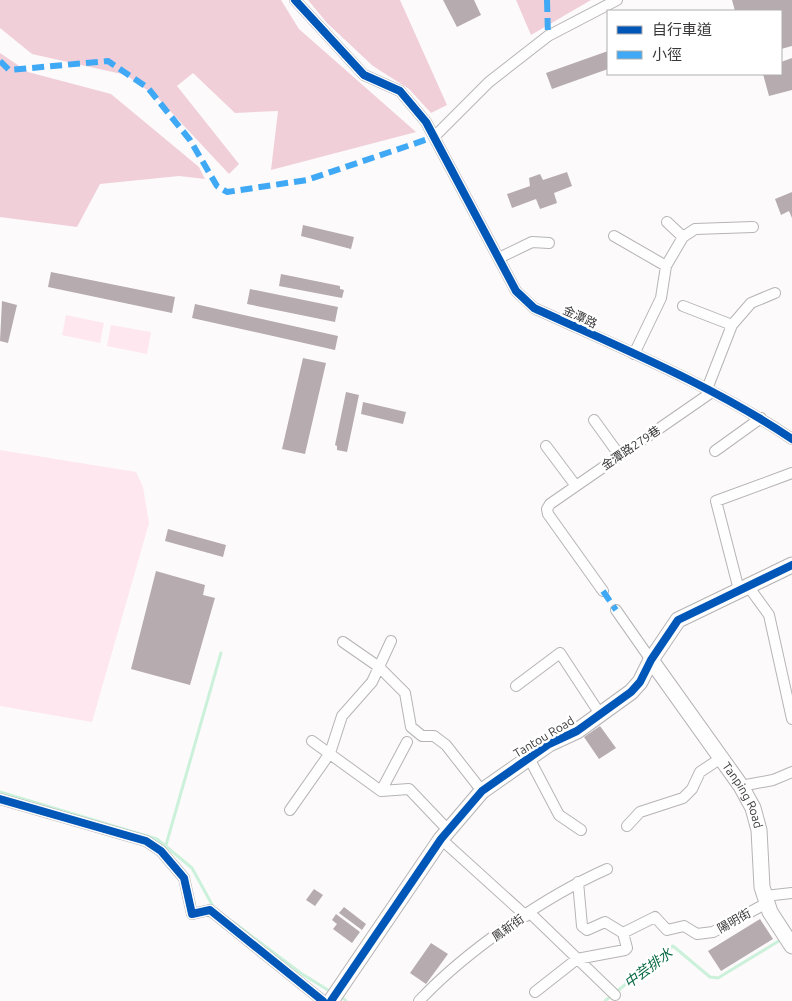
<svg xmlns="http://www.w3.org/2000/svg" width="792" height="1001" viewBox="0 0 792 1001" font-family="Ubuntu,'Noto Sans TC',sans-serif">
<rect width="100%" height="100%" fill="#fdfafb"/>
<path fill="#fee7ee" d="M66,315L104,323L100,343L62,335Z
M111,325L151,332L147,354L107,346Z
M0,450L136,472L143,487L149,523L92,722L0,706Z"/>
<path fill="#f0cfd9" d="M0,0H281L299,29L416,132L271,170L278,111L235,113L193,73L177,86L239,164L229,174L157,97L126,75L32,54L0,28Z
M308,0H400L447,105L431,113L409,89L373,66L327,23Z
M516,0H591L531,35Z
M0,53L28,72L111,94L199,167L205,179L179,176L100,184L77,227L0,217Z"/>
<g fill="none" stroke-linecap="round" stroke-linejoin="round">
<path stroke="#cbf1db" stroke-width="3" d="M0,792L157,839L192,868L215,910
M166,845L221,653
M233,922L302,974L328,990
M344,999L346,1001
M605,1001L673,946L710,977L718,978L782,939"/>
</g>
<path fill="#b6abaf" d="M443,0H474L481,15L457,27Z
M732,0H792V46L781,49V11H735Z
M608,51V69L552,89L546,73Z
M792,58V90L769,96L763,74H781V62Z
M567,172L572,186L554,193L557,203L540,209L536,199L512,208L507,194L530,186L529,178L540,174L543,180Z
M792,192V218L789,211L781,215L775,199Z
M303,225L354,237L351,249L301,236Z
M51,272L175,297L172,313L48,287Z
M281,274L340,286V289L344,290L342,298L279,286Z
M250,289L338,307L335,322L247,304Z
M2,301L17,305L8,343L0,341Z
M195,304L338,336L335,350L192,318Z
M303,358L326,363L305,454L282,449Z
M346,392L359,395L347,452L337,450V446L335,445Z
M363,402L406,412L403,424L361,414Z
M168,529L226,545L223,557L165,541Z
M156,571L205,585L203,595L215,598L190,685L131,669Z
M600,726L616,748L599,759L584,737Z
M314,889L323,895L315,906L306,900Z
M344,907L366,924L362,930L339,913Z
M336,914L360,932L352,943L333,929L337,924L332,920Z
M760,919L773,939L721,971L708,951Z
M431,943L448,954L426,984L410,973Z"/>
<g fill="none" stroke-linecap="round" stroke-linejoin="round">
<defs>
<path id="street" d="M295,0L364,75L400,91L426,122L516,291L534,308C621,348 712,385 792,439
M434,137L489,82L548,36L617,0
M667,222L683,237
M614,236L666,266
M499,258L532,242L549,243
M683,306L732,325
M634,354L661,298L666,266L683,237L695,229L753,227
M707,389L732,325L751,303L775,293
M594,420L620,456
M546,446L576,486
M715,451L761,418
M748,586L769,615L792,719
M739,590L716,501L792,473
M603,591L548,514L547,509L550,504L712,392
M616,610L651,660
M343,642L379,667L405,693L411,727L422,736H434L446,745L482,791
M516,686L560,653L600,714
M312,741L381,791L409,789L448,830
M529,758L559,815L581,830
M741,786L773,780L792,772
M381,791L407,742
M0,799L146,841L161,851L184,878L192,914L210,910L323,1001
M290,810L330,753L342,716L372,682L391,641
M627,826L640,812L683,798L692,789L700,772L721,758
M441,839L526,916
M578,882L582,926L587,930L605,922L623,933L655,917L667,930L684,926L697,934L713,932L767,903
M765,896L792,893
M530,913L615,995
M535,992L577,959L625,950L627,948L623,933
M419,1001C466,951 544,897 607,869"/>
<g id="secondary">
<path id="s1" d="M651,660L741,786L753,808L759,830L762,887L770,912L792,946"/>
<path d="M331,1001L441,839L482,791L549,744L577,731L631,692L640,682L651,660L678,620L792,565"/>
</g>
</defs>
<use href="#street" stroke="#b6b4b4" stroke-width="12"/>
<use href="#secondary" stroke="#b6b4b4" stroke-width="17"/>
<use href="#street" stroke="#fffefe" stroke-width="10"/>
<use href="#secondary" stroke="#fffefe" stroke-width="15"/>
<path stroke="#3fa9f5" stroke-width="6" stroke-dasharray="12 6" stroke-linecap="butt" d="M547,0L548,36
M0,61L9,70L108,61L148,88L190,140L217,186L227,192L307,180L434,137
M603,591L616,610"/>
<defs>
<path id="cycleway" d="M295,0L364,75L400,91L426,122L516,291L534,308C621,348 712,385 792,439
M0,799L146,841L161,851L184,878L192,914L210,910L323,1001
M331,1001L441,839L482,791L549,744L577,731L631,692L640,682L651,660L678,620L792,565"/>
</defs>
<use href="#cycleway" stroke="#fff" stroke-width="11"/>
<use href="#cycleway" stroke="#0057b8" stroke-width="8"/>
</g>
<g text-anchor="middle" stroke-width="5" stroke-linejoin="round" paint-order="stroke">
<g font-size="12" fill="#393737" stroke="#fff">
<text transform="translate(580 317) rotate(25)" y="4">金潭路</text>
<text transform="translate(631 448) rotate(-34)" y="4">金潭路279巷</text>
<text transform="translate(544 737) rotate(-31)" y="4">Tantou Road</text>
<text dy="4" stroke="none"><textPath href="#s1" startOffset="164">Tanping Road</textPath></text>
<text transform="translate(734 921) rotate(-29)" y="4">陽明街</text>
<text transform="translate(508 928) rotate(-36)" y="4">鳳新街</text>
</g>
<g font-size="14" font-style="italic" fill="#076842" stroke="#fff">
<text transform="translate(648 968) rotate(-37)" y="5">中芸排水</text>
</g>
</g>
<rect x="607" y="10" width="175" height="65" fill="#ffffff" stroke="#b0afaf"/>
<rect x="617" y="26" width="25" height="8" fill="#0057b8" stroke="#b0afaf"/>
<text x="652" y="35" font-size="15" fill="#393737">自行車道</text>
<rect x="617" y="51" width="25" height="8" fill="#3fa9f5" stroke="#b0afaf"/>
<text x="652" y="60" font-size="15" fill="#393737">小徑</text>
</svg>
